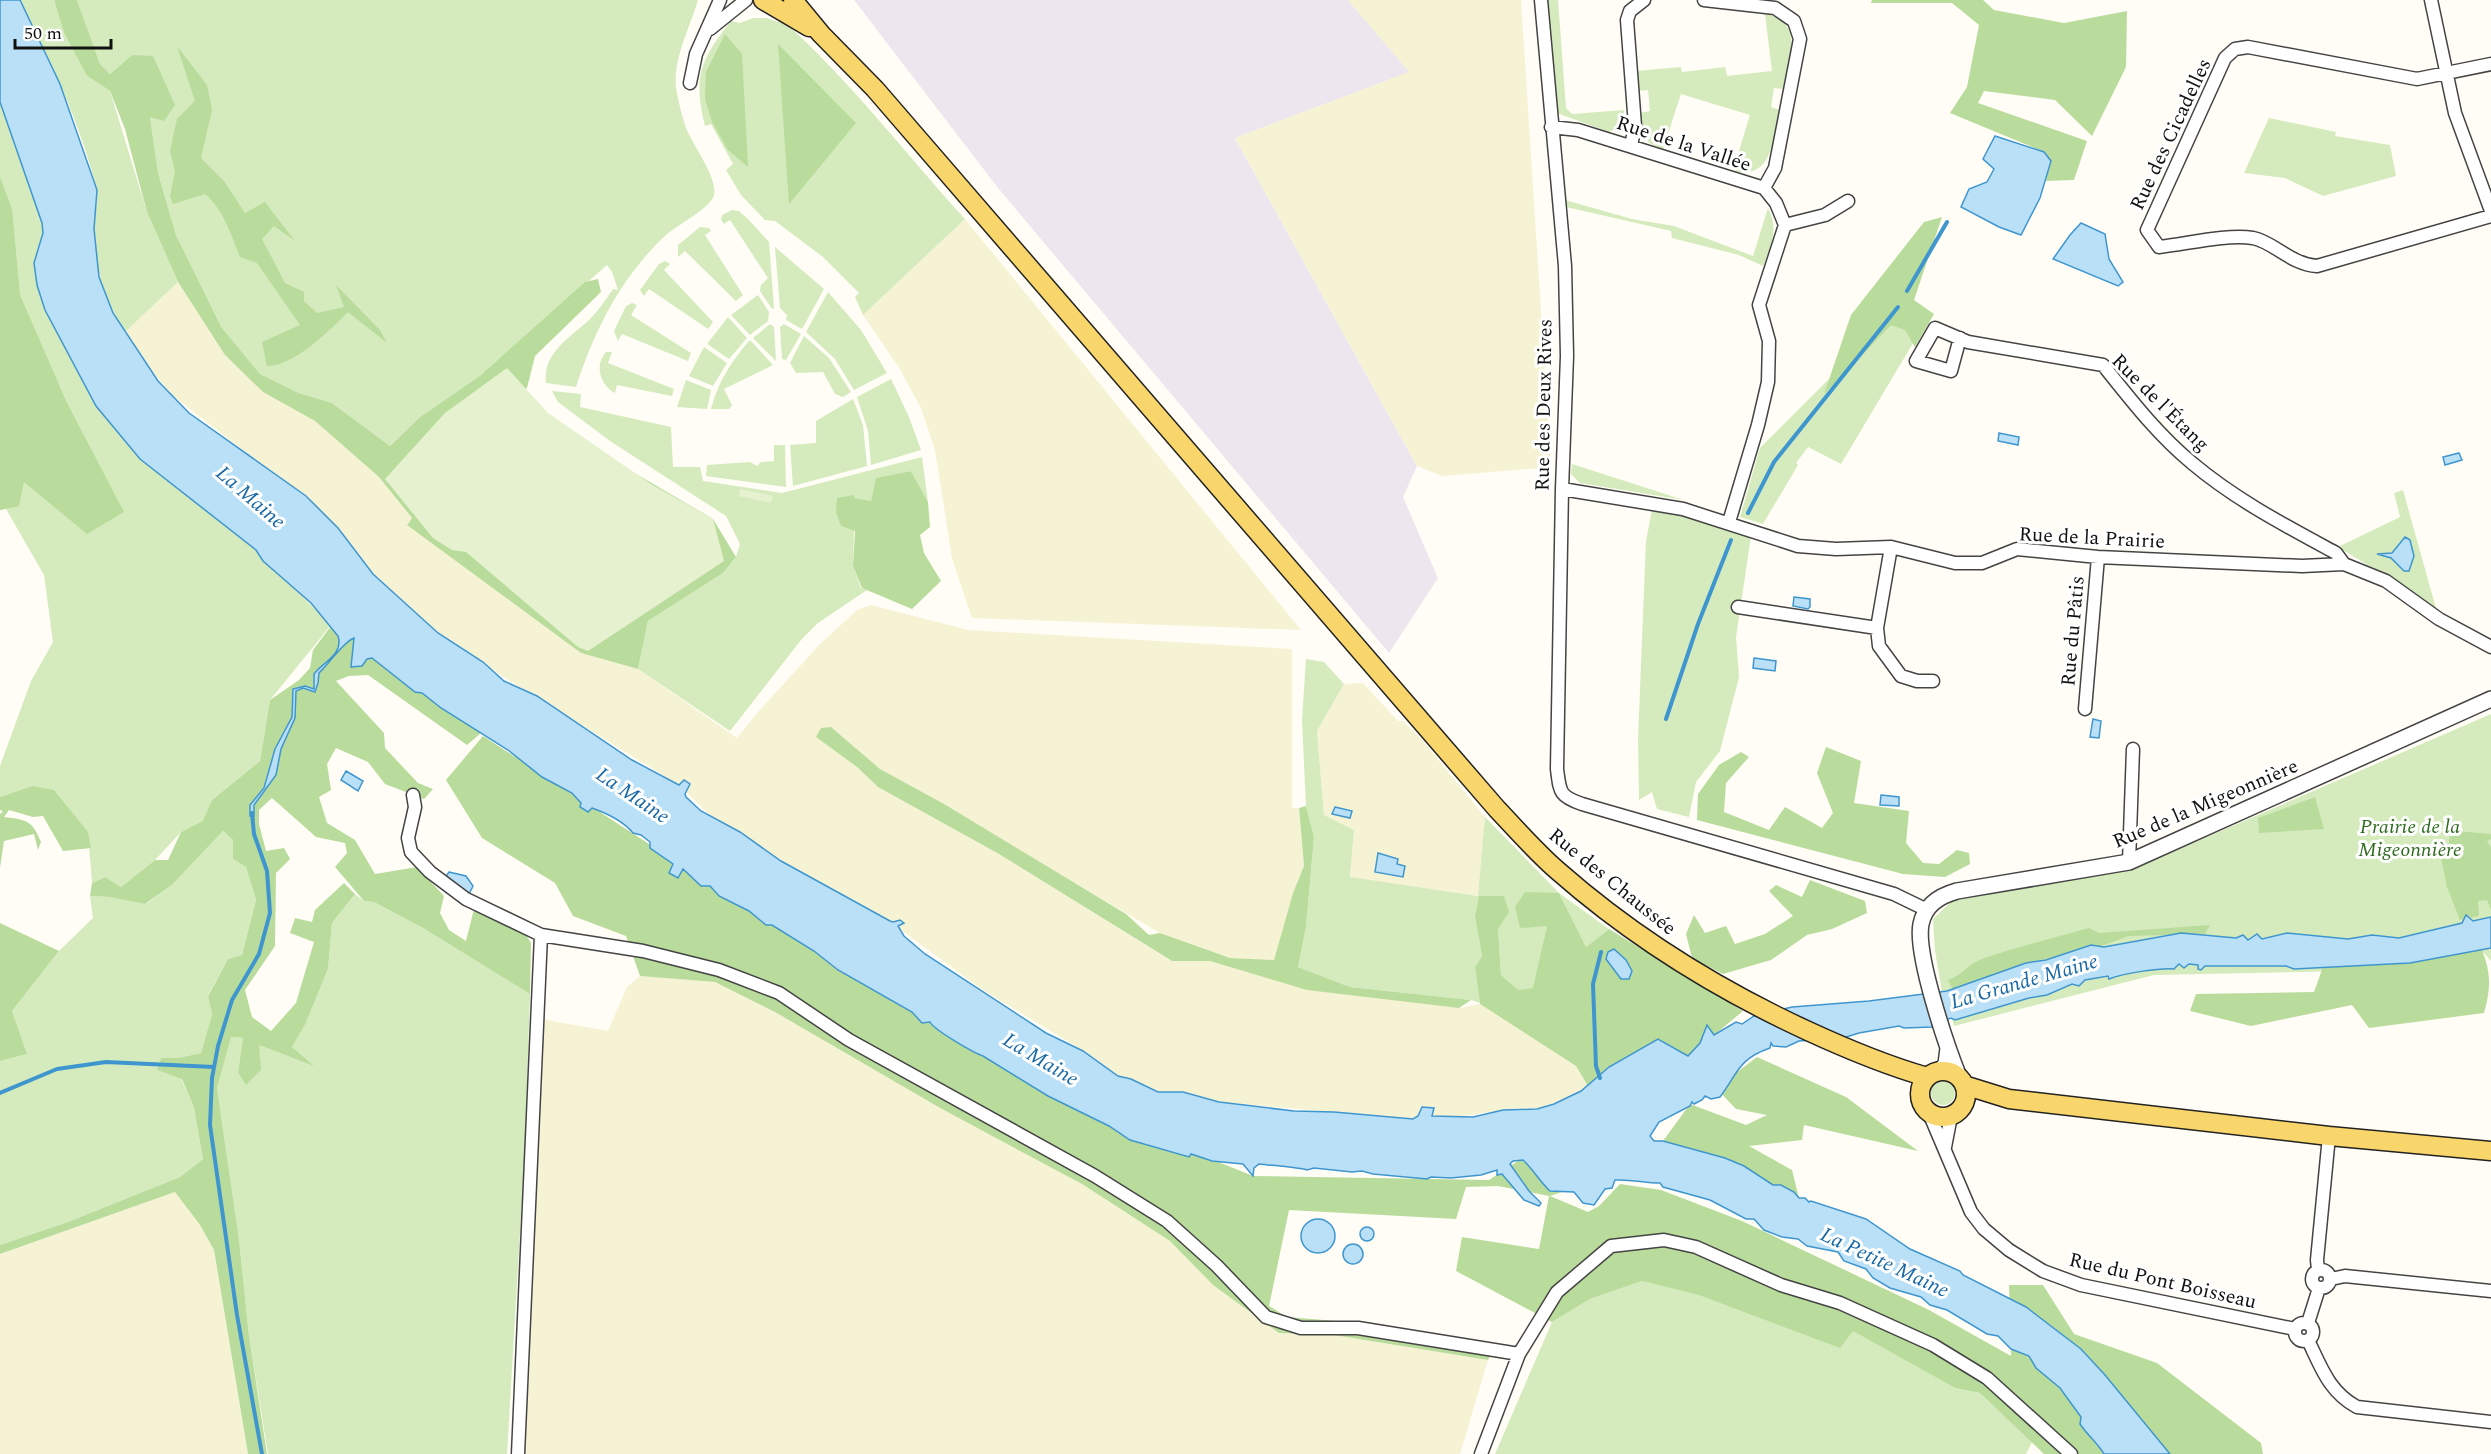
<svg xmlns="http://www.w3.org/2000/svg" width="2491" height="1454" viewBox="0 0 2491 1454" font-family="Spectral,serif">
<rect width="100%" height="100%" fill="#fffdf5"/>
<path fill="#eee6ef" d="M854,0H1348L1410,72L1235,138L1417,466L1403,497L1438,578L1389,653L998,188Z"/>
<path fill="#f6f3d4" d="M1348,0H1521L1551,467L1442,476L1417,466L1235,138L1409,72Z
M965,219L1301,630L972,618L952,558L935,450L921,408L898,366L863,315Z
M178,282L225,355L263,392L315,421L379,477L412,518L407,524L581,653L638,669L737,738L759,711L820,644L857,610L871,605L968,630L1292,649V808H1299L1304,866L1293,893L1274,961L1230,958L1160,933L880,769L831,727L857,767L878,787L999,854L1171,961H1210L1459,1008L1480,1004L1576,1066L1588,1086L1567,1098L1537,1109L1516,1108L1451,1118L1432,1116L1414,1119L1219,1102L1158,1092L1118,1076L1095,1058L980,988L889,921L816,881L714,819L679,785L494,671L437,633L365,565L338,528L298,490L249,455L171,394L141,357L125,332Z
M1363,683L1398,721H1403L1423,741L1485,817L1479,896L1350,878L1354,830L1324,815L1317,731L1344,684Z
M640,976L715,982L775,1012L1082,1184L1170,1241L1213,1285L1279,1333L1334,1335L1488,1360L1460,1454H524L541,1019L608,1031L627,987Z
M175,1192L200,1225L214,1250L248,1454H0V1254Z"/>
<path fill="#d5ebbd" d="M20,0H54L64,33L87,76L110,91L147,212L178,282L125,332C105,301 93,266 94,228C94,215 99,200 96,187C80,122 50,60 20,0Z
M77,0H698C690,28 673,58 676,88C678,100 682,116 686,128C692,144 718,178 714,195C711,208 677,225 666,235C621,277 595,329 576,387L546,383C542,353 571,337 590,319C599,310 606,299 613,289L618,290L612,272L607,265L481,375L420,417L390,446L332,403L299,393L260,374L220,327L176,235L158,173L150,117L132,55L110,74L100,64Z
M1547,0H1558L1566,108L1572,114L1624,110L1623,125L1609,132L1557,113Z
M1765,14C1806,21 1789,61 1783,89L1774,88L1771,107L1779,110C1772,139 1774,180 1733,171L1750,115L1681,94L1663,149L1649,143L1641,123L1640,113L1650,111L1648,90L1638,91L1636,71L1681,67L1682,72L1725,67L1727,76L1772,71Z
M753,18H767L777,22L781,19C849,79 904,152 965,219L863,315L855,297L859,293L823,257L775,221L765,220L741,195L726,170L733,164L711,124L705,126C693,77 700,60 731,21L740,23Z
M0,102L42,223L43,233L34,263L256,550L331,625L270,700L260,761L212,800L204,821L181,832L155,860L121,887L105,877L92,883L88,832L32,786L0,797V766L31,681L53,642L44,575L6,509L0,510Z
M2269,118L2336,132L2335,136L2390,145L2396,176L2323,196L2285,178L2244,173Z
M1565,200L1632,219L1674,226L1753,256L1768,208C1779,229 1771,245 1763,266L1739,255L1672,238L1671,231L1566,207Z
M732,210L739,211L748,219L769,242L774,308L772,309L760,291L761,285L768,278L730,220L724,224L721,220L722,215Z
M700,227L709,228L711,231L705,235L743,295L736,301L685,251L678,257V245Z
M775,247L824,289L802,329L786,320L787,315L780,308Z
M665,261L670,264L664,270L713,322L708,329L649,289L644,296L640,290L659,264Z
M828,292L861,330L887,373L854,390L835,359L806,332Z
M758,295L769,312L768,321L750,335L731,315Z
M632,303L637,305L631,315L691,353L688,361L622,334L618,341L614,331L626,306Z
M1895,308L1916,338L1841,464L1808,447L1796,463L1798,465L1763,524L1740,517L1760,448L1861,347Z
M728,317L747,338L729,359L707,344Z
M770,324L774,327L776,361L753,338Z
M784,324L801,334L786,360L782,359L780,327Z
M804,336L829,358L851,392L843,397L835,394L823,372L796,373L790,363Z
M750,340L773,365L724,389L732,405L729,409H711C718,382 732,360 750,340Z
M704,347L727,363L713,386L689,376Z
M606,352H612L608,363L674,389L672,396L617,385L615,393C600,385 594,365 606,352Z
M891,379L909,417L921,450L871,465L868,431L857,397Z
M686,380L711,390L707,409L677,407Z
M552,391L581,394L580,407L671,427L673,467H700L703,481L782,493L922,457L928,502L911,471L877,478L871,501L855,498L853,566L861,588L867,590L818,623L801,640L730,731L638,669L648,621L723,573L736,557L740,544L726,516L610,441L558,402Z
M853,399L863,425L867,466L793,486L790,445L816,443V421Z
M774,445H785L786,487L706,476L707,465L750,462L757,466L761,462L774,461Z
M1572,464L1684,500L1580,483L1571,474Z
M2403,490L2437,612L2394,581L2338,547L2400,517L2394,493Z
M1652,510L1683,514L1751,536L1736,637L1739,677L1720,751L1696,782L1689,817L1657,809L1652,792L1639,800L1638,739L1646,541Z
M1306,659L1324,662L1344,684L1317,731L1324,815L1354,830L1350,877L1478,896L1485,817L1559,893L1609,929L1586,947L1559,893L1547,926L1534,988L1518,991L1501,975L1498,929L1508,912L1475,917L1482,956L1475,967L1480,1003L1471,1000L1350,987L1298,967L1306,927L1314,837L1306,806L1302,720Z
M2491,714V961L2483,952L2398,970L2154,975L1954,1026L1945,991L1942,992L1935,951L1933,919L1955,898L2140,866Z
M223,831L233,840V859L246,867L256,900L242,955L228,959L208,995L212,1014L201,1053L178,1058H161L157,1070L181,1078L194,1108L203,1159L180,1177L68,1222L0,1245V1061L27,1054L12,1011L59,951L93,918L90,896L109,897L146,904L172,885Z
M355,894L364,901L374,902L423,928L530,994L525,1147L507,1454H268L249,1336L239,1239L217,1088L230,1037L243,1038L238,1072L259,1045L312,1065L292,1047L305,1025L328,969L332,923Z
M1931 1093a12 12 0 1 1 24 0a12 12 0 1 1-24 0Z
M1642,1281L1852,1330L1955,1388L1980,1393L2032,1442L2026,1454H1495L1552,1322L1590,1299Z"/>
<path fill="#b9dc9c" d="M54,0H77L100,64L110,74L132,55L153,56L175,105L164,121L150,117L158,173L176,235L221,327L260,374L299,393L332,403L390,446L420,417L481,375L585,282L598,279L601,292L535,356L527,388L510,400L713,519L736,557L723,573L648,621L638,669L581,653L407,525L412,518L379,477L315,421L263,392L225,355L178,282L147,212L125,129L110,91L87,76L64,33Z
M1872,0H1983L1994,10L2064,23L2127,11L2126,67L2092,136L2055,100L1984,91L1978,103L2087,141L2074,180L2045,181L2051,161L2044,152L1950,113L1967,87L1979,25L1952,3H1871Z
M725,34L742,54L748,167L728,150L712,122L705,99L706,72Z
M778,44L856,123L789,204Z
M177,46L207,85L212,110L201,158L224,181L245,213L265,202L295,241L274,226L262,239L285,283L304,292V301L317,313L344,307L336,285L380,330L387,343L348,312C329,331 294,366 267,366L262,342L300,325L257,263L240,257C231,235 224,210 205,194L173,204L170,196L175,171L170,151L177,119L195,101Z
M0,177L12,209L20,295L67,403L124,512L87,534L24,482L19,506L0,510Z
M1942,217L1914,300L1934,314L1915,347L1905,330L1891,325L1824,394L1851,315L1924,222Z
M911,471L928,502L930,527L920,535L924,553L941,581L912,609L862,588L853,566L855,531L841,526L836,512L837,498L853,495L855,498L871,501L876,478Z
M340,614L488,727L467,745L368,675L349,676L336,681L384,733L385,748L418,783L433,789L424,799L385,784L368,762L336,748L327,764L331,790L319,797L327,823L355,840L375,874L417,867L444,896L440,913L449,930L466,941L474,909L524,932L531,943L530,994L423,928L374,902L364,901L335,867L347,853L345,843L316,837L272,798L259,810V824L266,851L284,848L290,859L276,873L275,946L245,990L252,1017L271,1031L296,1003L314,942L290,933L295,918L312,922L315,910L344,883L355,894L332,923L328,969L305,1025L292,1047L314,1066L259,1045L261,1070L246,1085L238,1072L243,1038L231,1037L217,1088L239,1239L249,1336L267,1454H248L214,1250L200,1225L175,1192L0,1254V1245L68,1222L180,1177L203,1159L194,1108L182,1079L157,1070L161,1058H178L201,1053L212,1014L208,996L228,959L242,955L256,900L246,867L233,859V840L223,831L172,885L145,904L109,897L90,896L92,883L105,877L121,887L155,860H168L181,832L203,821L212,800L260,761L270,700L299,680L310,668L313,650Z
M831,727L880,769L944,804L1126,914L1149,935L1160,933L1230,958L1274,960L1293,893L1304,866L1299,808L1306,806L1314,837L1306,927L1298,967L1350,987L1471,1000L1459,1008L1307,990L1210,961H1172L999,854L878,787L857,767L816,737L821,728Z
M483,736L795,939L1115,1120L1253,1176L1489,1180L1527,1155L1583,1185L1550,1196L1588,1212L1599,1206L1620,1184L1661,1190L1742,1221L1929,1310L2011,1356L2009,1285H2043L2074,1334L2157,1363L2261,1443L2263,1454H2044L1980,1393L1955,1388L1853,1331L1840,1348L1699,1295L1642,1281L1590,1299L1552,1322L1456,1271L1462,1237L1539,1249L1549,1196L1498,1186L1466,1187L1456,1219L1289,1210L1269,1306L1287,1317L1373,1324L1495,1346L1488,1360L1334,1335L1279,1333L1213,1285L1170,1241L1082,1184L942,1109L775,1012L715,982L640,976L626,936L573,916L555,883L482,838L446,780Z
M1826,747L1861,761L1854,803L1909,811L1906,843L1923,863L1939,864L1957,850L1969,853L1970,864L1945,877L1903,874L1697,820L1698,794L1719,765L1741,752L1749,757L1726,783L1724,812L1769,830L1785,807L1822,828L1833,813L1817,773Z
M32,786L54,790L88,832L91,848L63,851L43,816L33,817L9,810L4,817C27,820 32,820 41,842L38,850L34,834L4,841L0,868V814L3,811L0,810V797Z
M2315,797L2324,829L2259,833L2258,818Z
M2457,831L2491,834V839L2487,841L2491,847V910L2487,900L2478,901L2479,916L2460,920L2447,887L2438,844L2448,848L2450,836Z
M1810,880L1865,901L1867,913L1832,929L1807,935L1771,960L1723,974L1692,958L1686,934L1694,915L1705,933L1726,926L1735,944L1765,934L1793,916L1769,891L1776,885L1802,897Z
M1525,892L1559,893L1586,947L1609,929L1743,1011L1688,1057L1658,1039L1588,1086L1576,1066L1480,1004L1475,967L1482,956L1475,917L1479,896H1504L1509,912L1498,929L1501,975L1518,990L1533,988L1547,926L1520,928L1515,907Z
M0,923L59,951L12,1011L27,1054L0,1061Z
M2210,925L2205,934L2129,936L2093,949L2034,961L1956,996L1948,980C1961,976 1968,964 1982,959C2017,947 2053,938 2089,928L2099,933Z
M2482,950C2491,973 2491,988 2484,1013L2369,1028L2352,1005L2251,1026L2190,1011L2196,994L2314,992L2323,967L2395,964Z
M1757,1057L1846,1097L1918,1151L1804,1125L1802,1140L1749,1146L1792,1170L1799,1198L1663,1141L1690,1104L1746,1125L1767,1115L1736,1109L1716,1088Z"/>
<path fill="#e6f2cf" d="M507,368L548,413L651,484L713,519L724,561L588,651L578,647L466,552L452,550L433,538L385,479L445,413Z
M740,489L773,496L771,503L739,496Z"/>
<path fill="#b9e0f7" stroke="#3f96cf" stroke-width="1.5" d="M0,0H20L60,84L97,190L94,229L99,277L113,313L158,381L189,413L306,496L338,528L373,574L438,633L483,662L504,681L537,696L632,760L679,785L684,780L690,784L685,794L686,797L701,811L740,832L781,861L890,921L893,922L900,920L904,923L898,926L904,936L925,954L1046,1033L1083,1051L1118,1076L1131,1079L1158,1092H1183L1219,1102L1294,1111L1334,1112L1413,1119L1418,1116L1422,1107L1434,1108L1432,1116L1473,1117L1503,1110L1537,1109L1554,1104L1581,1091L1609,1067L1658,1039L1688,1056L1700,1043L1707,1025L1714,1035L1736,1022L1742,1024L1754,1016L1792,1007L1869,1001L1947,991L2026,963L2046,960L2091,945L2104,947L2181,933L2236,938L2243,935L2248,940L2257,934L2262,939L2287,933L2348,939L2372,935L2399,938L2462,923L2466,915L2473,921L2491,917V948L2410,963L2294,969L2286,966H2205L2201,970L2198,969V965L2189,964L2184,968L2179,964L2174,969C2159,968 2124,973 2109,979L2108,976L2085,980L2079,986L2072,984L2047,995L2029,998L1955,1020L1951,1018L1932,1025V1027L1904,1028L1899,1026L1859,1033L1843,1038L1799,1041L1786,1047L1773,1046L1771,1043L1770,1048C1738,1059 1738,1073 1720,1097L1711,1099L1705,1096L1702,1100L1694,1104L1692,1102L1690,1106L1659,1122L1650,1136L1654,1141H1663L1725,1158L1744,1166L1773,1185H1781L1794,1192L1799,1198H1805L1809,1202L1811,1201L1866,1219L1910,1249L1960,1271L1963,1275L2026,1307L2081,1349L2105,1375L2170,1454H2104C2097,1442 2087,1435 2080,1424L2081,1417L2060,1388L2036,1368L2029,1356L2011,1349L1998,1336L1987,1334L1947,1310L1930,1305L1921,1297L1890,1288L1873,1278L1866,1269L1844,1261L1838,1252L1807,1246L1798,1239L1782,1237L1764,1230L1754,1219H1746L1710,1200L1663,1187L1660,1183C1645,1183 1631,1179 1615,1180L1612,1188L1605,1189L1594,1205L1583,1203L1574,1192L1550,1191C1539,1181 1534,1170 1523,1160L1513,1161L1510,1164L1529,1191L1541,1203L1539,1206L1524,1200L1502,1174L1497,1175V1170L1481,1175L1451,1178L1431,1177L1427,1179L1373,1174L1362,1171L1352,1172L1314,1168L1307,1170C1303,1168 1268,1165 1259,1164L1254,1168L1253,1176L1243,1164L1212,1161L1191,1154L1189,1157L1130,1140L1109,1126L1048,1096L983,1056C974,1053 934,1030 930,1022L922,1023L912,1012L838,970L814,951L772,925H766L749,911L719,896L710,886H701L683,869L678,878L669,873L673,864L650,848V842L641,835L633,833C624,822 606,813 592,808L588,812L580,807L581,803L572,793L542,777L508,750L441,708L422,693L415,692L372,658L367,659L362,666L351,667L354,638C342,643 329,664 319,673L318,683L315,692L303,688L296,691L295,718L281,749L276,775L254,805V816H250V805L264,788L275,749L292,717L293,689L305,686L314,689V674C323,662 344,654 338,636L311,603L263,561L256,550L140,459L96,406L45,310L37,285L34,263L43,233L42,223L0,102Z
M1995,136L2044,152L2051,161L2040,198L2021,235L1999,227L1961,207L1969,189L1987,182L1994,169L1983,159Z
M2081,223L2105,234L2109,259L2123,282L2118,286L2053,259L2070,235Z
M1999,433L2019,437L2018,445L1998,441Z
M2459,453L2462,460L2445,465L2443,457Z
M2405,537L2410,540L2414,556L2409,571H2404L2391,558L2377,554L2392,553Z
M1794,597L1810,599V607L1808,609L1793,606Z
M1754,658L1776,661L1775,671L1753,668Z
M2093,719L2101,721L2099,738L2090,737Z
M346,771L363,781L358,791L341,780Z
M1881,795L1899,797V806L1880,805Z
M1335,807L1352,811L1350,818L1332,814Z
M1378,853L1398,859L1397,864L1405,866L1403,877L1375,872Z
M449,872L466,876L473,886L469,894L444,879Z
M1614,949L1626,960L1632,971L1629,979H1621L1606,959L1608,952Z
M1301 1236a17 17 0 1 1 34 0a17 17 0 1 1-34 0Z
M1360 1234a7 7 0 1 1 14 0a7 7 0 1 1-14 0Z
M1343 1254a10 10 0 1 1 20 0a10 10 0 1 1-20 0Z"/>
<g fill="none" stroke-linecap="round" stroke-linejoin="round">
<path stroke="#3f96cf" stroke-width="4" d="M1907,291L1947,222
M1748,513L1774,462L1898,307
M1666,719L1698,624L1731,540
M252,813L254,834L267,871L270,913L259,954L232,1000L218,1046L212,1078L210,1125L237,1315L262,1454
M1600,1078L1596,1066L1593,984L1601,952
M0,1093L57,1069L106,1062L214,1067"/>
<defs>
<path id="minor" d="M1541,0L1565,266L1567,356L1562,489L1557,769C1560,792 1559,796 1582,804L1894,894L1927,910
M1704,0L1775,8L1794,21L1800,39L1775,168L1764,188
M2431,0L2455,113L2491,211
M710,29L746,0
M2491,64L2417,79L2248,47L2235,49L2225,58L2147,230L2159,247C2187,244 2226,234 2253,238C2274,242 2290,264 2317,266L2491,216
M690,83L696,54L720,0
M1551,127L1578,130L1764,188L1776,203L1785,225L1759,305L1769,341L1768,382L1758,425L1729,522
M1631,146L1635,126L1627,20L1630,11L1644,0
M1785,225L1825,215L1848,201
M1960,338L1951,371L1916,361L1935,328L1968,342L2103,365C2131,400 2158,435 2192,463C2236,500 2286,526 2336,553L2344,564
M1562,489L1683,509L1798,546L1836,549L1891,547L1955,563H1982L2017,549L2098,557L2302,566L2344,564L2386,581L2439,619L2491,647
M1891,547L1877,628L1879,646L1901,676L1917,681H1933
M1738,607L1877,628
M2085,709L2098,557
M413,795L415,807L408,838L411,852L430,872L466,899L541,935L643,951L719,970L779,993L849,1040L1095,1176L1167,1221L1217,1266L1266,1317L1301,1328H1358L1519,1354
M2129,862L2133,749
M1929,1113L1971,1212L1984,1229L2009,1250L2043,1271L2081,1285L2295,1329
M1945,1147L1951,1116
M2312 1279a9 9 0 1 1 18 0a9 9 0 1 1-18 0Z
M2318,1270L2317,1260L2329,1136
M2331,1279L2345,1276L2491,1291
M2295 1332a9 9 0 1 1 18 0a9 9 0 1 1-18 0Z
M2308,1323L2319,1288
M2308,1340C2321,1367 2329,1392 2357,1407L2491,1422
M518,1454L541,935
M1481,1454L1519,1354L1557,1292L1611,1246L1664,1240L1696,1247L1781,1285L1840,1303L1933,1345L1987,1378L2071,1454"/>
<path id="tertiary" d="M1940,1071L1946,1064L1948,1048
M1959,1077C1947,1047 1915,954 1921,924C1925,905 1939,896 1957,891L2129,862L2491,699"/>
<path id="primary" d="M763,0L809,27
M793,0L821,34L875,89L1497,809C1517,830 1536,852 1558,871C1633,937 1717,989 1808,1031C1847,1049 1885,1065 1927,1077
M1920 1094a23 23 0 1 1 46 0a23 23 0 1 1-46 0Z
M1964,1085L2009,1099L2329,1136L2491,1151"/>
</defs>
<use href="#minor" stroke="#444" stroke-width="15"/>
<use href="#tertiary" stroke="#444" stroke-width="18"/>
<use href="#primary" stroke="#222" stroke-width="21"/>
<use href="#minor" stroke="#fff" stroke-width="12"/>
<use href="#tertiary" stroke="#fff" stroke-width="15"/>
<use href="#primary" stroke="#f9d66b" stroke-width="18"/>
</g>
<g text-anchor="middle" stroke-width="6" stroke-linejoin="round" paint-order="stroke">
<g font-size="20" fill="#111" stroke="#fff">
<text transform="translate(2170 134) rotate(-65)" y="7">Rue des Cicadelles</text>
<text transform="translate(1684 143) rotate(18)" y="7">Rue de la Vallée</text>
<text transform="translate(2161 402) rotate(45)" y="7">Rue de l'Étang</text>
<text transform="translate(1543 405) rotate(-89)" y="7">Rue des Deux Rives</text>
<text transform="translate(2092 537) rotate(3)" y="7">Rue de la Prairie</text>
<text transform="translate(2072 631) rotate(-85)" y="7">Rue du Pâtis</text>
<text transform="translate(2205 803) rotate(-23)" y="7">Rue de la Migeonnière</text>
<text transform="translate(1613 881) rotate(39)" y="7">Rue des Chaussée</text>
<text transform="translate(2163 1280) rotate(13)" y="7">Rue du Pont Boisseau</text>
</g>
<g font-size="20" font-style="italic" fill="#2f6b1f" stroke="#fff">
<text x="2410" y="833">Prairie de la<tspan x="2410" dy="23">Migeonnière</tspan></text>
</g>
<g font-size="21" font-style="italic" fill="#1768a6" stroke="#fff">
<text transform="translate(251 497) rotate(41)" y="7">La Maine</text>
<text transform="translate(633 795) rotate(34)" y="7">La Maine</text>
<text transform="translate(2024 981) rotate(-16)" y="7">La Grande Maine</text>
<text transform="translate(1041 1059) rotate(31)" y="7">La Maine</text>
<text transform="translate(1885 1262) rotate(25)" y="7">La Petite Maine</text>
</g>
</g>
<path d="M15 39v9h96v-9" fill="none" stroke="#111111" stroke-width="3"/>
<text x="24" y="39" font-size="18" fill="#111111" stroke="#ffffff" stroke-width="4.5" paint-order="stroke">50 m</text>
</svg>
